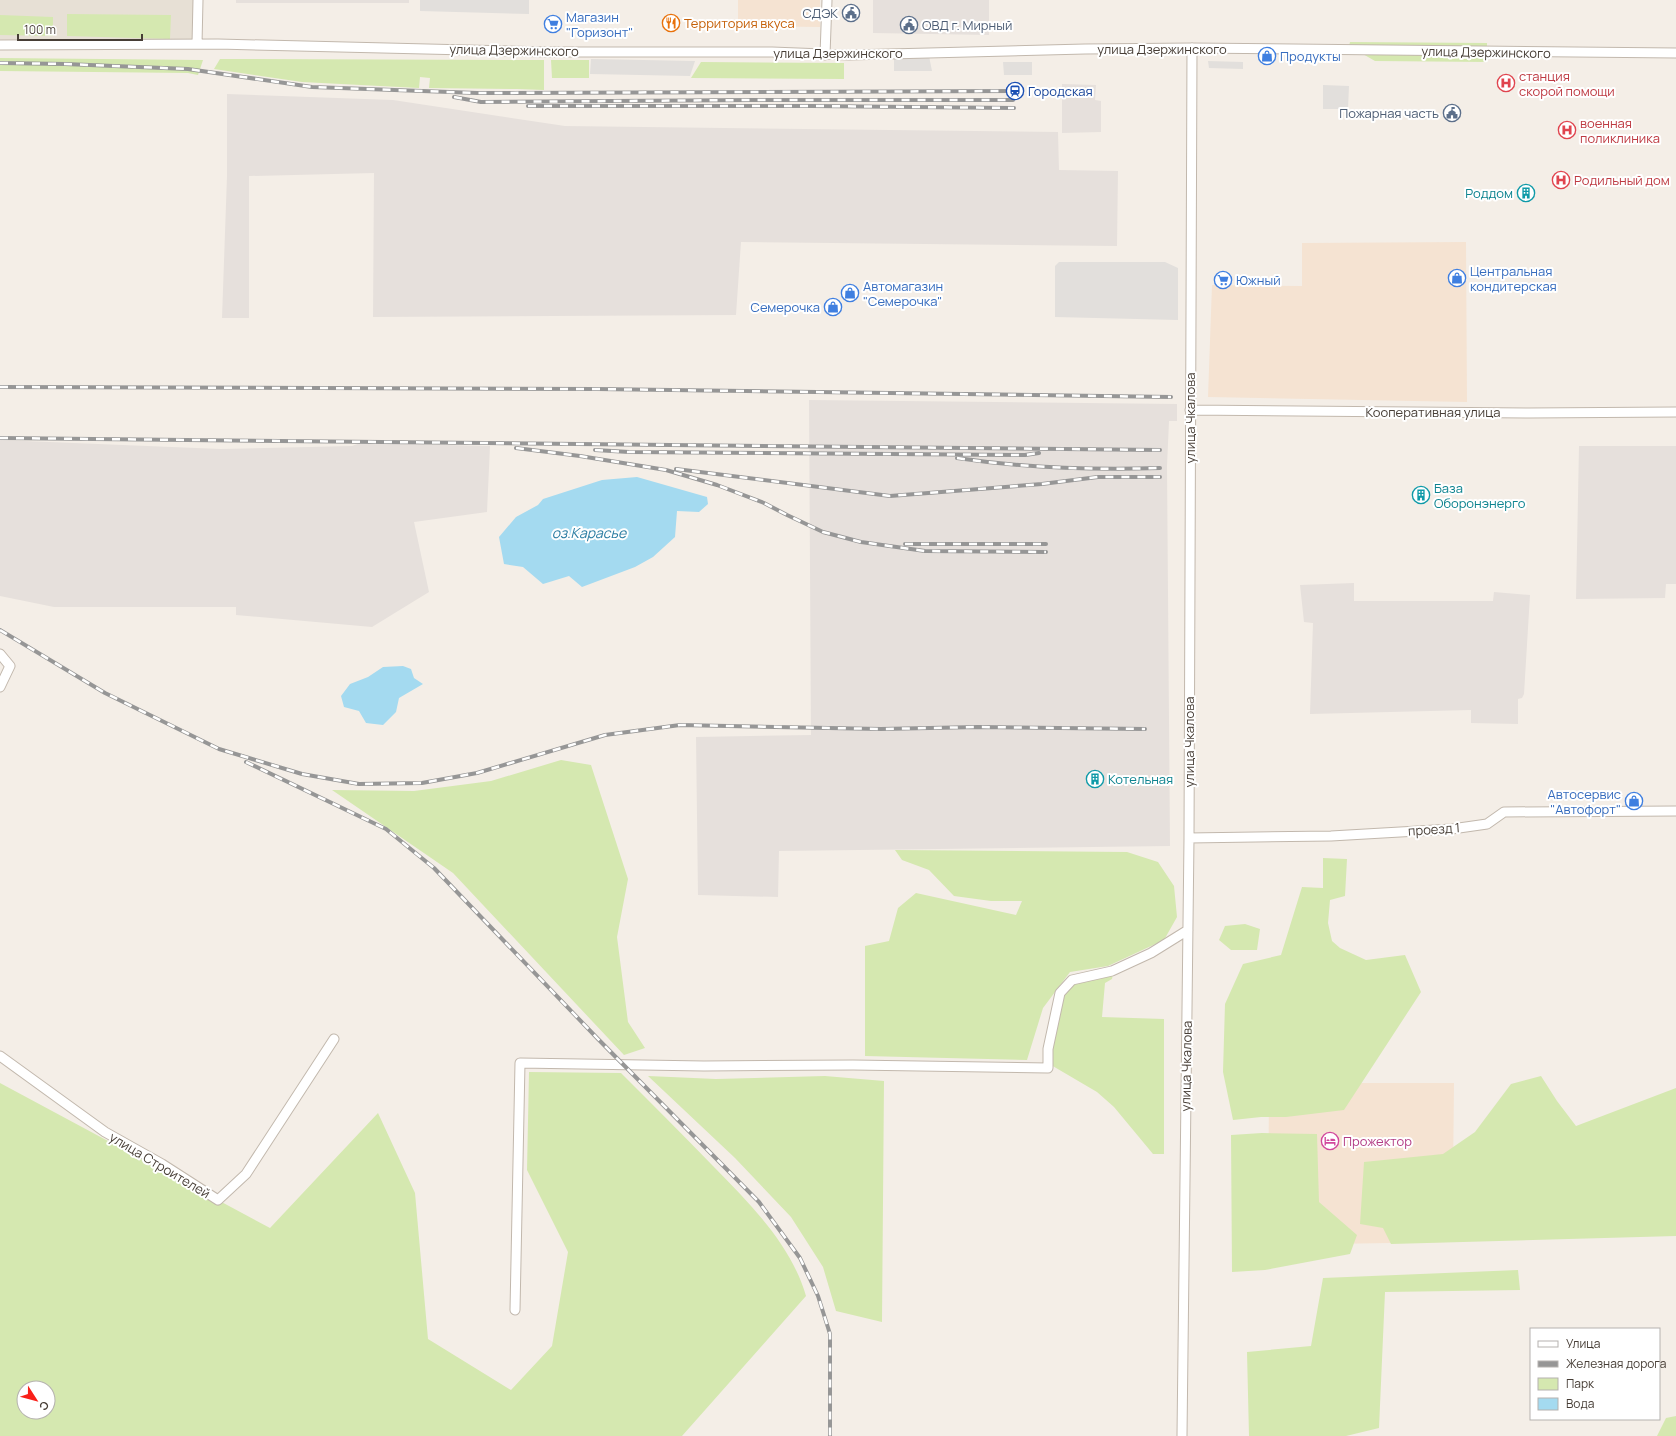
<svg xmlns="http://www.w3.org/2000/svg" width="1676" height="1436" viewBox="0 0 1676 1436" font-family="Manrope,sans-serif">
<rect width="100%" height="100%" fill="#f4eee7"/>
<path fill="#e7e0d5" d="M0,0H199V43L0,40Z"/>
<path fill="#f5e3d2" d="M738,0H820V27L738,26Z
M1466,242L1467,402L1208,397L1212,285L1302,286V243Z
M1269,1083H1454L1453,1176L1450,1242L1268,1245Z"/>
<path fill="#e6e0dc" d="M236,0H409V3H236Z
M873,0H989V35L873,33Z
M1062,84L1096,85L1095,100L1101,101V132L1062,133Z
M227,94L393,100L565,126L1058,132L1059,170L1118,171L1117,246L741,242L736,315L373,317L374,173L249,176V318H222L227,176Z
M809,400L1177,404V421H1169L1167,466L1170,846L779,851L778,897L698,895L696,737L811,735Z
M0,440L221,449L352,446L360,443L490,446L487,512L414,522L429,592L372,627L236,615V607H54L0,596Z
M1579,446H1676V584H1666L1665,598L1576,599Z
M1354,583V601H1493L1494,592L1530,595L1524,694L1522,698L1518,699V724L1471,723V710L1310,714L1313,623L1304,622L1300,585Z"/>
<path fill="#d5e8b0" fill-rule="evenodd" d="M67,14L171,15L170,39L67,36Z
M0,15L53,17V36L0,35Z
M1350,42L1487,43V62L1375,61L1349,46Z
M0,58L203,60L198,75L188,73L0,71Z
M220,59L544,60V90L517,89L429,88L430,78L420,77L419,88L302,82L214,69Z
M551,60H589V78H552Z
M701,62L844,63V79L691,78Z
M561,760L591,765L628,879L617,937L628,1022L645,1048L624,1055L453,873L332,790L414,791L491,781Z
M895,850L1127,852L1158,862L1174,886L1177,917L1164,940L1108,966L1070,972L1043,1008L1027,1060L865,1056V946L889,941L898,908L916,893L1016,915L1022,901H991L954,896L929,870L902,860Z
M1323,858L1347,859L1345,896L1330,900L1328,923L1332,941L1340,948L1366,960L1405,955L1421,992L1344,1110L1286,1117H1261L1233,1120L1223,1072L1225,1004L1243,964L1281,955L1302,887L1323,888Z
M1245,924L1260,929L1257,950H1231L1219,940L1225,926Z
M1113,974L1112,979L1105,983L1102,1017L1164,1019V1154H1153L1114,1107L1097,1092L1051,1065L1052,1041L1062,996L1074,983Z
M529,1072L621,1073C652,1104 683,1135 713,1166C750,1204 791,1244 806,1296L682,1436H0V1083L270,1228L378,1113L415,1193L428,1339L511,1390L552,1346L568,1252L527,1170ZM24,1388H48V1412H24Z
M648,1076L716,1079L825,1076L884,1081L882,1322L836,1311L823,1267L791,1217L735,1158Z
M1541,1076L1557,1101L1576,1126L1676,1088V1236L1391,1244L1383,1228L1360,1224L1364,1162L1443,1154L1475,1132L1511,1084Z
M1262,1133L1317,1134L1319,1202L1357,1235L1350,1254L1265,1270L1232,1272L1231,1135Z
M1518,1270L1520,1290L1385,1292L1379,1428L1346,1436H1249L1247,1352L1311,1346L1323,1278Z
M1676,1416V1436H1657L1666,1418Z"/>
<path fill="#e2dfdc" d="M420,0H529V14L420,11Z
M929,56L932,71H894V59Z
M591,59L695,61L690,76L590,74Z
M1208,61L1243,62V69L1209,68Z
M1003,62H1032V75H1004Z
M1323,85L1349,86L1348,109H1323Z
M1059,262H1165L1178,268V320L1055,317V266Z"/>
<path fill="#a4daf0" d="M637,477L707,497L708,504L699,512L677,511L675,537L653,557L635,567L582,587L569,576L543,584L523,567L504,564L499,537L516,517L538,505L543,499L602,480Z
M403,666L411,669L414,678L423,684L399,698L396,712L383,725L366,723L359,711L344,707L341,696L350,684L368,677L383,667Z"/>
<g fill="none" stroke-linecap="round" stroke-linejoin="round">
<defs>
<path id="minor" d="M197,44L198,0
M0,45L218,44L547,52H772L849,55L1085,49L1192,48L1676,53
M825,55L827,0
M1190,410L1529,413L1676,412
M0,654L10,666L0,687
M1189,838L1331,836L1452,829L1487,824L1504,812L1676,811
M0,1056L105,1132L162,1164L218,1200L246,1174L334,1039
M515,1310L520,1063L704,1066L853,1065L1048,1068V1049L1060,993L1072,980L1112,971L1151,953L1188,930
M1182,1436L1189,838L1192,48"/>
</defs>
<use href="#minor" stroke="#c2b8ad" stroke-width="11"/>
<use href="#minor" stroke="#fff" stroke-width="9"/>
<defs>
<path id="rail" d="M0,63L65,64L188,69L312,87L477,93L1015,91
M454,97L481,102L751,100H1013
M528,106H812L1014,108
M0,387L597,389L1171,397
M0,438L1160,450
M516,448L580,456L666,470L717,485L764,503L787,515L823,532L861,542L925,551L1046,552
M595,450L629,452L1025,455L1039,453
M957,458C1024,468 1092,470 1160,468
M676,469L890,496L1042,484L1098,477H1160
M905,544H1046
M0,630L105,693L219,749L302,774L359,784L422,783L477,773L605,735L680,725L881,729L978,727L1145,729
M246,762L386,829L434,868L598,1039L759,1202L800,1258L818,1296L830,1334V1436"/>
</defs>
<use href="#rail" stroke="#969696" stroke-width="4"/>
<use href="#rail" stroke="#fff" stroke-width="2.5" stroke-dasharray="8" stroke-linecap="butt"/>
</g>
<defs>
<symbol id="civic-ring" viewBox="-11 -11 22 22"><circle r="9.5" fill="#fff" stroke="#5c6f8a" stroke-width="1.5"/><path d="M-.6-6.5H3V-4.5H.6V-3L4-1V1h2V6H-6V1h2V-1L-.6-3ZM-1.2 2.5V6h2.4V2.5Z" fill="#5c6f8a"/></symbol>
<symbol id="restaurant-ring" viewBox="-11 -11 22 22"><circle r="9.5" fill="#fff" stroke="#e8710a" stroke-width="1.5"/><path d="M-5-6h1v4h1v-4h1v4h1v-4h1v5L-1.5 .5V6h-2V.5L-5-1ZM5-6V6H3V1.5H1.5Q1.5-4 5-6Z" fill="#e8710a"/></symbol>
<symbol id="supermarket-ring" viewBox="-11 -11 22 22"><circle r="9.5" fill="#fff" stroke="#3f7fe0" stroke-width="1.5"/><path d="M-6-5.5h2.5l.6 2H6L4.5 2H-2.5L-4.4-4H-6ZM-1.5 3.2a1.3 1.3 0 1 0 .1 0ZM3 3.2a1.3 1.3 0 1 0 .1 0Z" fill="#3f7fe0"/></symbol>
<symbol id="shop-ring" viewBox="-11 -11 22 22"><circle r="9.5" fill="#fff" stroke="#3f7fe0" stroke-width="1.5"/><path d="M-5-2.5h2.3a2.7 3.5 0 0 1 5.4 0H5L5.5 6h-11ZM-1.5-2.5h3a1.5 2.3 0 0 0-3 0Z" fill="#3f7fe0"/></symbol>
<symbol id="hospital-ring" viewBox="-11 -11 22 22"><circle r="9.5" fill="#fff" stroke="#e0444e" stroke-width="1.5"/><path d="M-5-5h3v3.5h4V-5h3V5h-3V1.5h-4V5h-3Z" fill="#e0444e"/></symbol>
<symbol id="station-ring" viewBox="-11 -11 22 22"><circle r="9.5" fill="#fff" stroke="#1a4fb4" stroke-width="1.5"/><path d="M-3-6H3Q5-6 5-4V2Q5 4 3 4L4.5 6H3L1.5 4h-3L-3 6H-4.5L-3 4Q-5 4-5 2V-4Q-5-6-3-6ZM-3.5-4v3h7v-3ZM-3.5 1v1.5H-2V1ZM2 1v1.5H3.5V1Z" fill="#1a4fb4"/></symbol>
<symbol id="building-ring" viewBox="-11 -11 22 22"><circle r="9.5" fill="#fff" stroke="#0f9aa8" stroke-width="1.5"/><path d="M-4-6H4V6H1V3H-1V6H-4ZM-2.5-4.3h1.7v1.8h-1.7ZM.8-4.3h1.7v1.8H.8ZM-2.5-1h1.7V.8h-1.7ZM.8-1h1.7V.8H.8Z" fill="#0f9aa8"/></symbol>
<symbol id="hotel-ring" viewBox="-11 -11 22 22"><circle r="9.5" fill="#fff" stroke="#d1479c" stroke-width="1.5"/><path d="M-6-4.5h1.5V1H6V5H4.5V3h-9V5H-6ZM-4 0a1.8 1.8 0 1 1 3.6 0ZM.5 0V-2.5h3Q6-2.5 6 0Z" fill="#d1479c"/></symbol>
</defs>
<g fill-rule="evenodd">
<use href="#civic-ring" x="841" y="3" width="20" height="20"/>
<use href="#restaurant-ring" x="661" y="13" width="20" height="20"/>
<use href="#supermarket-ring" x="543" y="14" width="20" height="20"/>
<use href="#civic-ring" x="899" y="15" width="20" height="20"/>
<use href="#shop-ring" x="1257" y="46" width="20" height="20"/>
<use href="#hospital-ring" x="1496" y="73" width="20" height="20"/>
<use href="#station-ring" x="1005" y="81" width="20" height="20"/>
<use href="#civic-ring" x="1442" y="103" width="20" height="20"/>
<use href="#hospital-ring" x="1557" y="120" width="20" height="20"/>
<use href="#hospital-ring" x="1551" y="170" width="20" height="20"/>
<use href="#building-ring" x="1516" y="183" width="20" height="20"/>
<use href="#shop-ring" x="1447" y="268" width="20" height="20"/>
<use href="#supermarket-ring" x="1213" y="270" width="20" height="20"/>
<use href="#shop-ring" x="840" y="283" width="20" height="20"/>
<use href="#shop-ring" x="823" y="297" width="20" height="20"/>
<use href="#building-ring" x="1411" y="485" width="20" height="20"/>
<use href="#building-ring" x="1085" y="769" width="20" height="20"/>
<use href="#shop-ring" x="1624" y="791" width="20" height="20"/>
<use href="#hotel-ring" x="1320" y="1131" width="20" height="20"/>
</g>
<g text-anchor="middle" stroke-width="4" stroke-linejoin="round" paint-order="stroke">
<g font-size="13" fill="#4e5e75" stroke="#fff" text-anchor="end">
<text x="838" y="18">СДЭК</text>
<text x="922" y="30" text-anchor="start">ОВД г. Мирный</text>
<text x="1439" y="118">Пожарная часть</text>
</g>
<g font-size="13" fill="#366cbe" stroke="#fff" text-anchor="start">
<text x="566" y="22">Магазин<tspan x="566" dy="15">"Горизонт"</tspan></text>
<text x="1280" y="61">Продукты</text>
<text x="1470" y="276">Центральная<tspan x="1470" dy="15">кондитерская</tspan></text>
<text x="1236" y="285">Южный</text>
<text x="863" y="291">Автомагазин<tspan x="863" dy="15">"Семерочка"</tspan></text>
<text x="820" y="312" text-anchor="end">Семерочка</text>
<text x="1621" y="799" text-anchor="end">Автосервис<tspan x="1621" dy="15">"Автофорт"</tspan></text>
</g>
<g font-size="13" fill="#c56008" stroke="#fff" text-anchor="start">
<text x="684" y="28">Территория вкуса</text>
</g>
<g font-size="13" fill="#473e36" stroke="#fff">
<text x="1162" y="54">улица Дзержинского</text>
<text transform="translate(514 50) rotate(1)" y="5">улица Дзержинского</text>
<text transform="translate(1486 52) rotate(1)" y="5">улица Дзержинского</text>
<text x="838" y="58">улица Дзержинского</text>
<text x="1433" y="417">Кооперативная улица</text>
<text transform="translate(1190 418) rotate(-90)" y="5">улица Чкалова</text>
<text transform="translate(1189 742) rotate(-90)" y="5">улица Чкалова</text>
<text transform="translate(1434 829) rotate(-4)" y="5">проезд 1</text>
<text transform="translate(1186 1066) rotate(-89)" y="5">улица Чкалова</text>
<text transform="translate(160 1165) rotate(31)" y="5">улица Строителей</text>
</g>
<g font-size="13" fill="#be3a42" stroke="#fff" text-anchor="start">
<text x="1519" y="81">станция<tspan x="1519" dy="15">скорой помощи</tspan></text>
<text x="1580" y="128">военная<tspan x="1580" dy="15">поликлиника</tspan></text>
<text x="1574" y="185">Родильный дом</text>
</g>
<g font-size="13" fill="#164399" stroke="#fff" text-anchor="start">
<text x="1028" y="96">Городская</text>
</g>
<g font-size="13" fill="#0d838f" stroke="#fff" text-anchor="start">
<text x="1513" y="198" text-anchor="end">Роддом</text>
<text x="1434" y="493">База<tspan x="1434" dy="15">Оборонэнерго</tspan></text>
<text x="1108" y="784">Котельная</text>
</g>
<g font-size="13" fill="#b23c85" stroke="#fff" text-anchor="start">
<text x="1343" y="1146">Прожектор</text>
</g>
<g font-size="14" font-style="italic" fill="#2c7ea3" stroke="#fff">
<text x="589" y="538">оз.Карасье</text>
</g>
</g>
<rect x="1530" y="1328" width="130" height="92" fill="#ffffff" stroke="#b5b2af"/>
<rect x="1538" y="1341" width="20" height="6" fill="#ffffff" stroke="#b5b2af"/>
<text x="1566" y="1348" font-size="12" fill="#473e36">Улица</text>
<rect x="1538" y="1361" width="20" height="6" fill="#969696" stroke="#b5b2af"/>
<text x="1566" y="1368" font-size="12" fill="#473e36">Железная дорога</text>
<rect x="1538" y="1378" width="20" height="12" fill="#d5e8b0" stroke="#b5b2af"/>
<text x="1566" y="1388" font-size="12" fill="#473e36">Парк</text>
<rect x="1538" y="1398" width="20" height="12" fill="#a4daf0" stroke="#b5b2af"/>
<text x="1566" y="1408" font-size="12" fill="#473e36">Вода</text>
<g transform="translate(36 1400) rotate(126)"><circle r="19" fill="#ffffff" stroke="#b5b2af"/>
<path d="M0-3L7 15L0 10L-7 15Z" fill="#f92019"/>
<text y="-6" font-size="11" font-weight="bold" text-anchor="middle" fill="#473e36">С</text>
</g>
<path d="M18 34v6h124v-6" fill="none" stroke="#473e36" stroke-width="2"/>
<text x="24" y="34" font-size="12" fill="#473e36" stroke="#ffffff" stroke-width="3" paint-order="stroke">100 m</text>
</svg>
